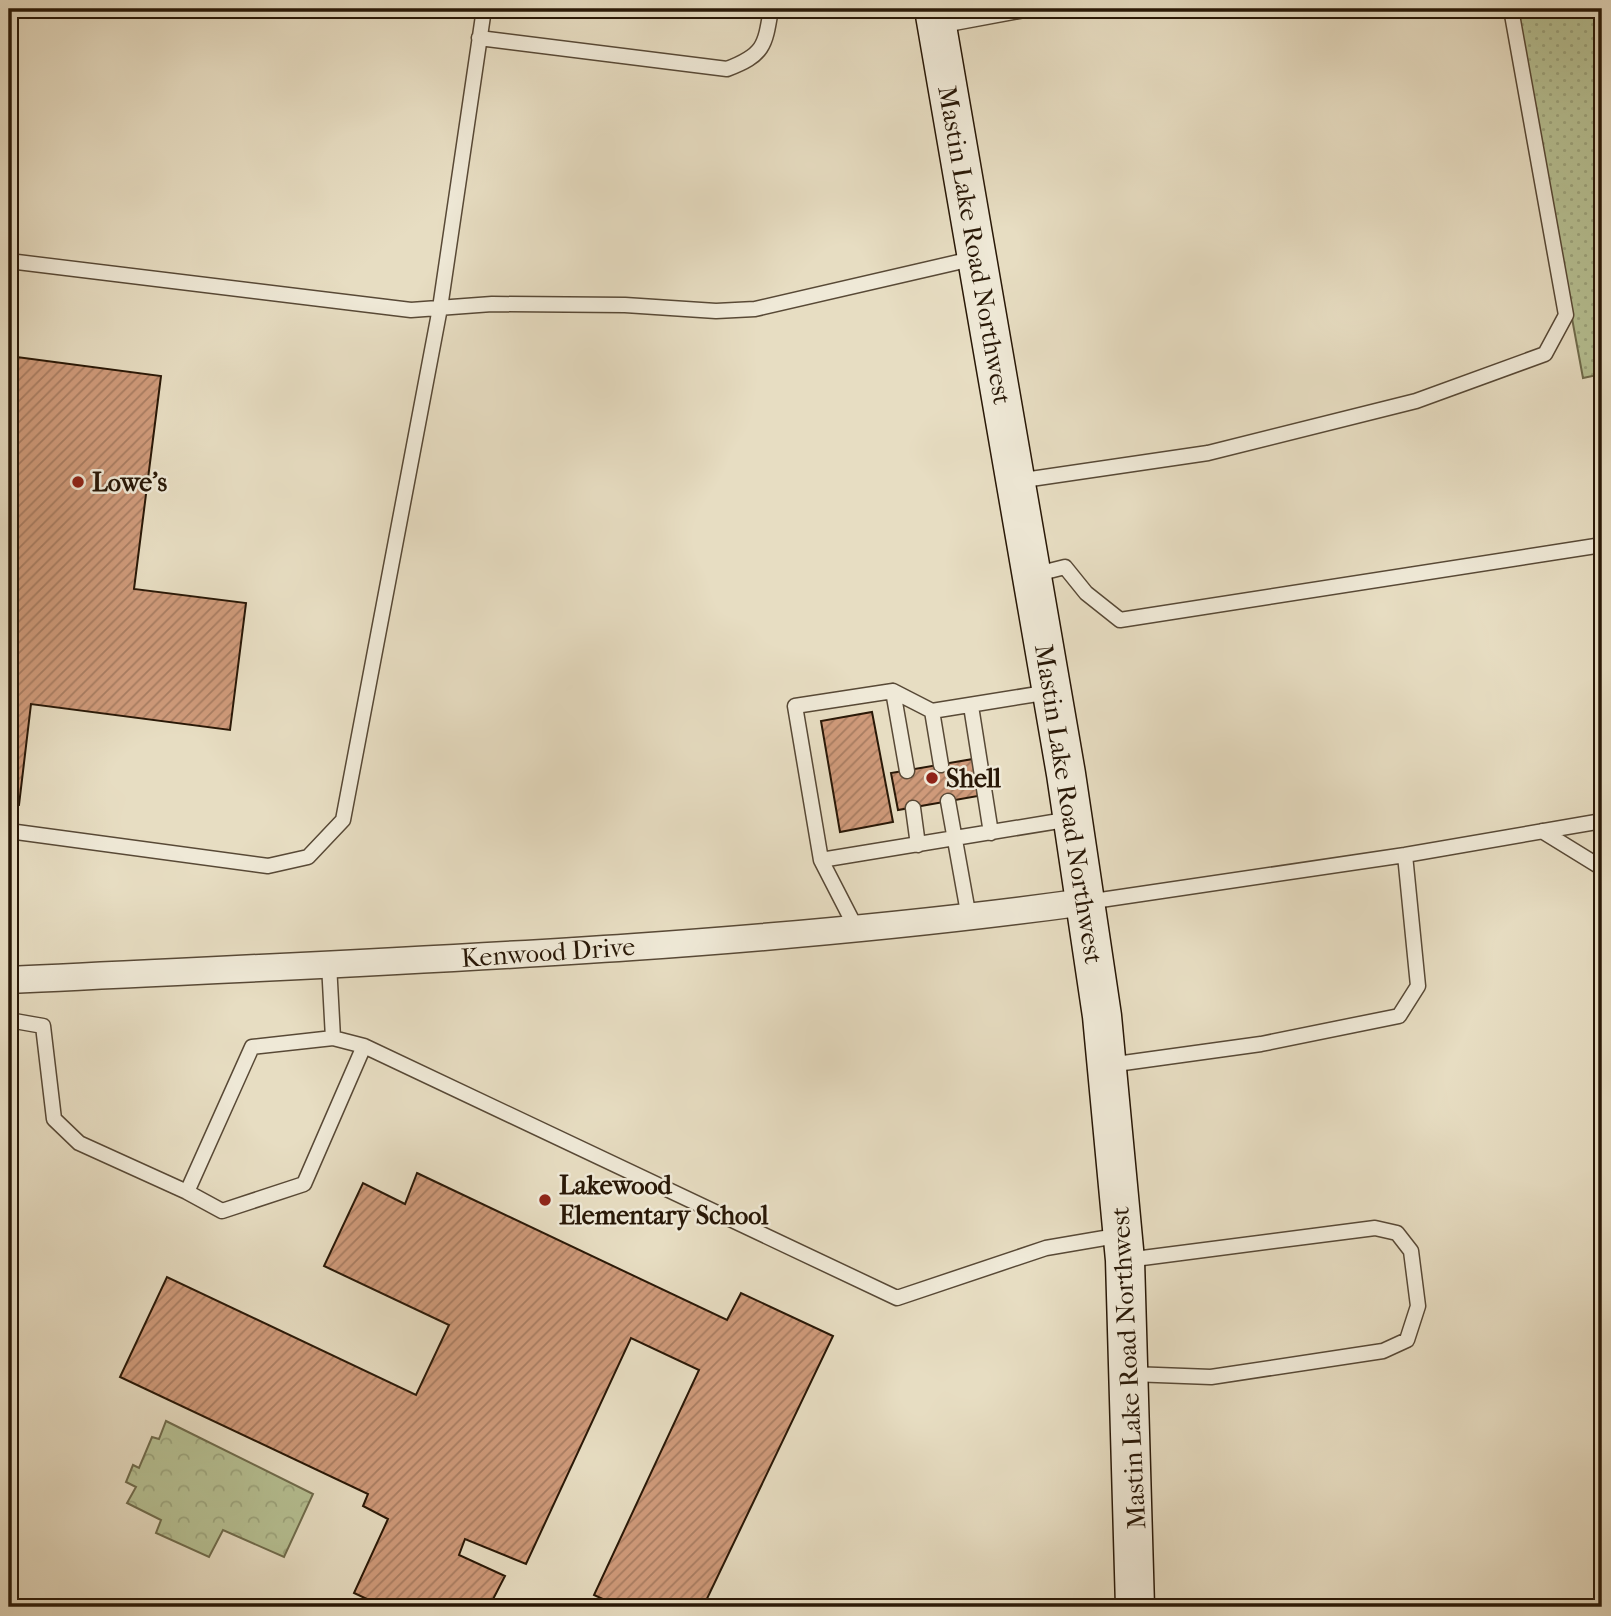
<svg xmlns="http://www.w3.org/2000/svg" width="1611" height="1616" viewBox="0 0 1611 1616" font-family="'IM FELL French Canon',serif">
<defs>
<pattern id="grass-dots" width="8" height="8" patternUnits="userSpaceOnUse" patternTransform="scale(1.75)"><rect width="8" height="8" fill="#b6c093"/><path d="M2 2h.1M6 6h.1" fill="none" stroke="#9ca47d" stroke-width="1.8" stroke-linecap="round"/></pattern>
<pattern id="park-crowns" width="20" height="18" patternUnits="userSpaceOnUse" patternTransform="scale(1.75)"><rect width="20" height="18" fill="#b6c093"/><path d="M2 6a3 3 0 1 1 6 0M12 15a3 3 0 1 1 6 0" fill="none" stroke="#9ca47d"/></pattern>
<pattern id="building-hatch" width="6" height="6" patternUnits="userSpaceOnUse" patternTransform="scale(1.75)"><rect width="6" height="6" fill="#cf9a7a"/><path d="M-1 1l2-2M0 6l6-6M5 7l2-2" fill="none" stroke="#a87d62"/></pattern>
</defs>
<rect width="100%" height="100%" fill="#e7ddc2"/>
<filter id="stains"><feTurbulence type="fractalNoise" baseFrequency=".00286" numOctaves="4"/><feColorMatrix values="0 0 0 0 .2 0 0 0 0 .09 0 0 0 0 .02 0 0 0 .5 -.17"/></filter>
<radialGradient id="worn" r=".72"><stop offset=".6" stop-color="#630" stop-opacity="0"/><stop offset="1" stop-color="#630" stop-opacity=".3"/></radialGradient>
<path fill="url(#grass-dots)" stroke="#706c4d" stroke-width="2" d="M1515,9H1602V374L1583,378Z"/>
<path fill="url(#park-crowns)" stroke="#706c4d" stroke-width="2" d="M166,1421L313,1494L284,1557L223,1530L209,1557L156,1533L161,1520L127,1503L136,1487L126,1482L133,1465L139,1468L152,1437L159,1439Z"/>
<path fill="url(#building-hatch)" stroke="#291807" stroke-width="2" d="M9,356L161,376L134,589L246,603L230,730L31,704L19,805L9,804Z
M872,712L893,822L840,832L821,721Z
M973,759L978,796L898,810L891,773Z
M417,1173L727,1320L741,1293L833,1336L703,1607H620L594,1595L699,1370L631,1338L526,1564L465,1539L459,1555L505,1576L489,1607H384L354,1593L388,1519L363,1506L368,1494L120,1377L167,1277L416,1395L449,1325L324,1266L363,1183L405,1204Z"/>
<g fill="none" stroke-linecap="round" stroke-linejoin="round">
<defs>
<path id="lane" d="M938,26L1030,9
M479,38L727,69C764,55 765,46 771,9
M9,261L411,310L492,304L625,305L716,311L755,309L976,258
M1017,481L1208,453L1416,401L1545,354L1566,315L1511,9
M1033,575L1065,567L1086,593L1120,620L1602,545
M893,691L907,771
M971,706L991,833
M932,711L941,765
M948,801L969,918
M913,808L918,845
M9,831L268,866L308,857L343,820L440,308L484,9
M1542,831L1602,868
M821,860L1071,819
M1087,902L1405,855L1602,821
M857,930L821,860L795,706L893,691L932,711L1050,692
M9,1020L43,1026L54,1119L79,1143L187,1192L252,1047L333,1038L329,964
M333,1038L364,1046L897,1298L1046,1248L1122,1235
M1109,1065L1261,1044L1399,1016L1418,986L1405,855
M187,1192L222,1211L304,1184L364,1046
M1127,1260L1375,1228L1397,1233L1411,1251L1418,1306L1407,1340L1383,1351L1211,1377L1131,1374"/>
<path id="street" d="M9,980C368,962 728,951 1085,902"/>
<path id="secondary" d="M934,9L1066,774L1102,1016L1125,1260L1135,1607"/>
</defs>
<use href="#lane" stroke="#584936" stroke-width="17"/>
<use href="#street" stroke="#584936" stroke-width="29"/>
<use href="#secondary" stroke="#291807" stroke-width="41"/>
<use href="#lane" stroke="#efe9d7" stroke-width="14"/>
<use href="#street" stroke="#efe9d7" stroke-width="26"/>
<use href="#secondary" stroke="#efe9d7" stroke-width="38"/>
</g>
<g fill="#8f2418" stroke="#efe9d7" stroke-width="2.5">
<circle cx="78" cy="482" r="7"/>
<circle cx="932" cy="778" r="7"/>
<circle cx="545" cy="1200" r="7"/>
</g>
<g text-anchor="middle" stroke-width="5" stroke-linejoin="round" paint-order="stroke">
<g font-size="26" fill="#291807" stroke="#efe9d7">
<text transform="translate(975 245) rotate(80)" y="9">Mastin Lake Road Northwest</text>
<text transform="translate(1069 804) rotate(81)" y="9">Mastin Lake Road Northwest</text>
<text transform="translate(548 952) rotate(-4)" y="9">Kenwood Drive</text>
<text transform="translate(1128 1368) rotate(-93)" y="9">Mastin Lake Road Northwest</text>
</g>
<g font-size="26" font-weight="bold" fill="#291807" stroke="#efe9d7" text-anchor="start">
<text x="92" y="491">Lowe's</text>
<text x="946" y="787">Shell</text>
<text x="559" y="1194">Lakewood<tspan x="559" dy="30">Elementary School</tspan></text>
</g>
</g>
<rect width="1611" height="1616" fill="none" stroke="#e7ddc2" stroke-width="35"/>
<rect x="10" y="10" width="1590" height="1595" fill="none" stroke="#291807" stroke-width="3.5"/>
<rect x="18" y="18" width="1576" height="1581" fill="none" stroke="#291807" stroke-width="2"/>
<rect width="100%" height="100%" filter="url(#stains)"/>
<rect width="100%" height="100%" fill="url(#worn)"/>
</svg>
